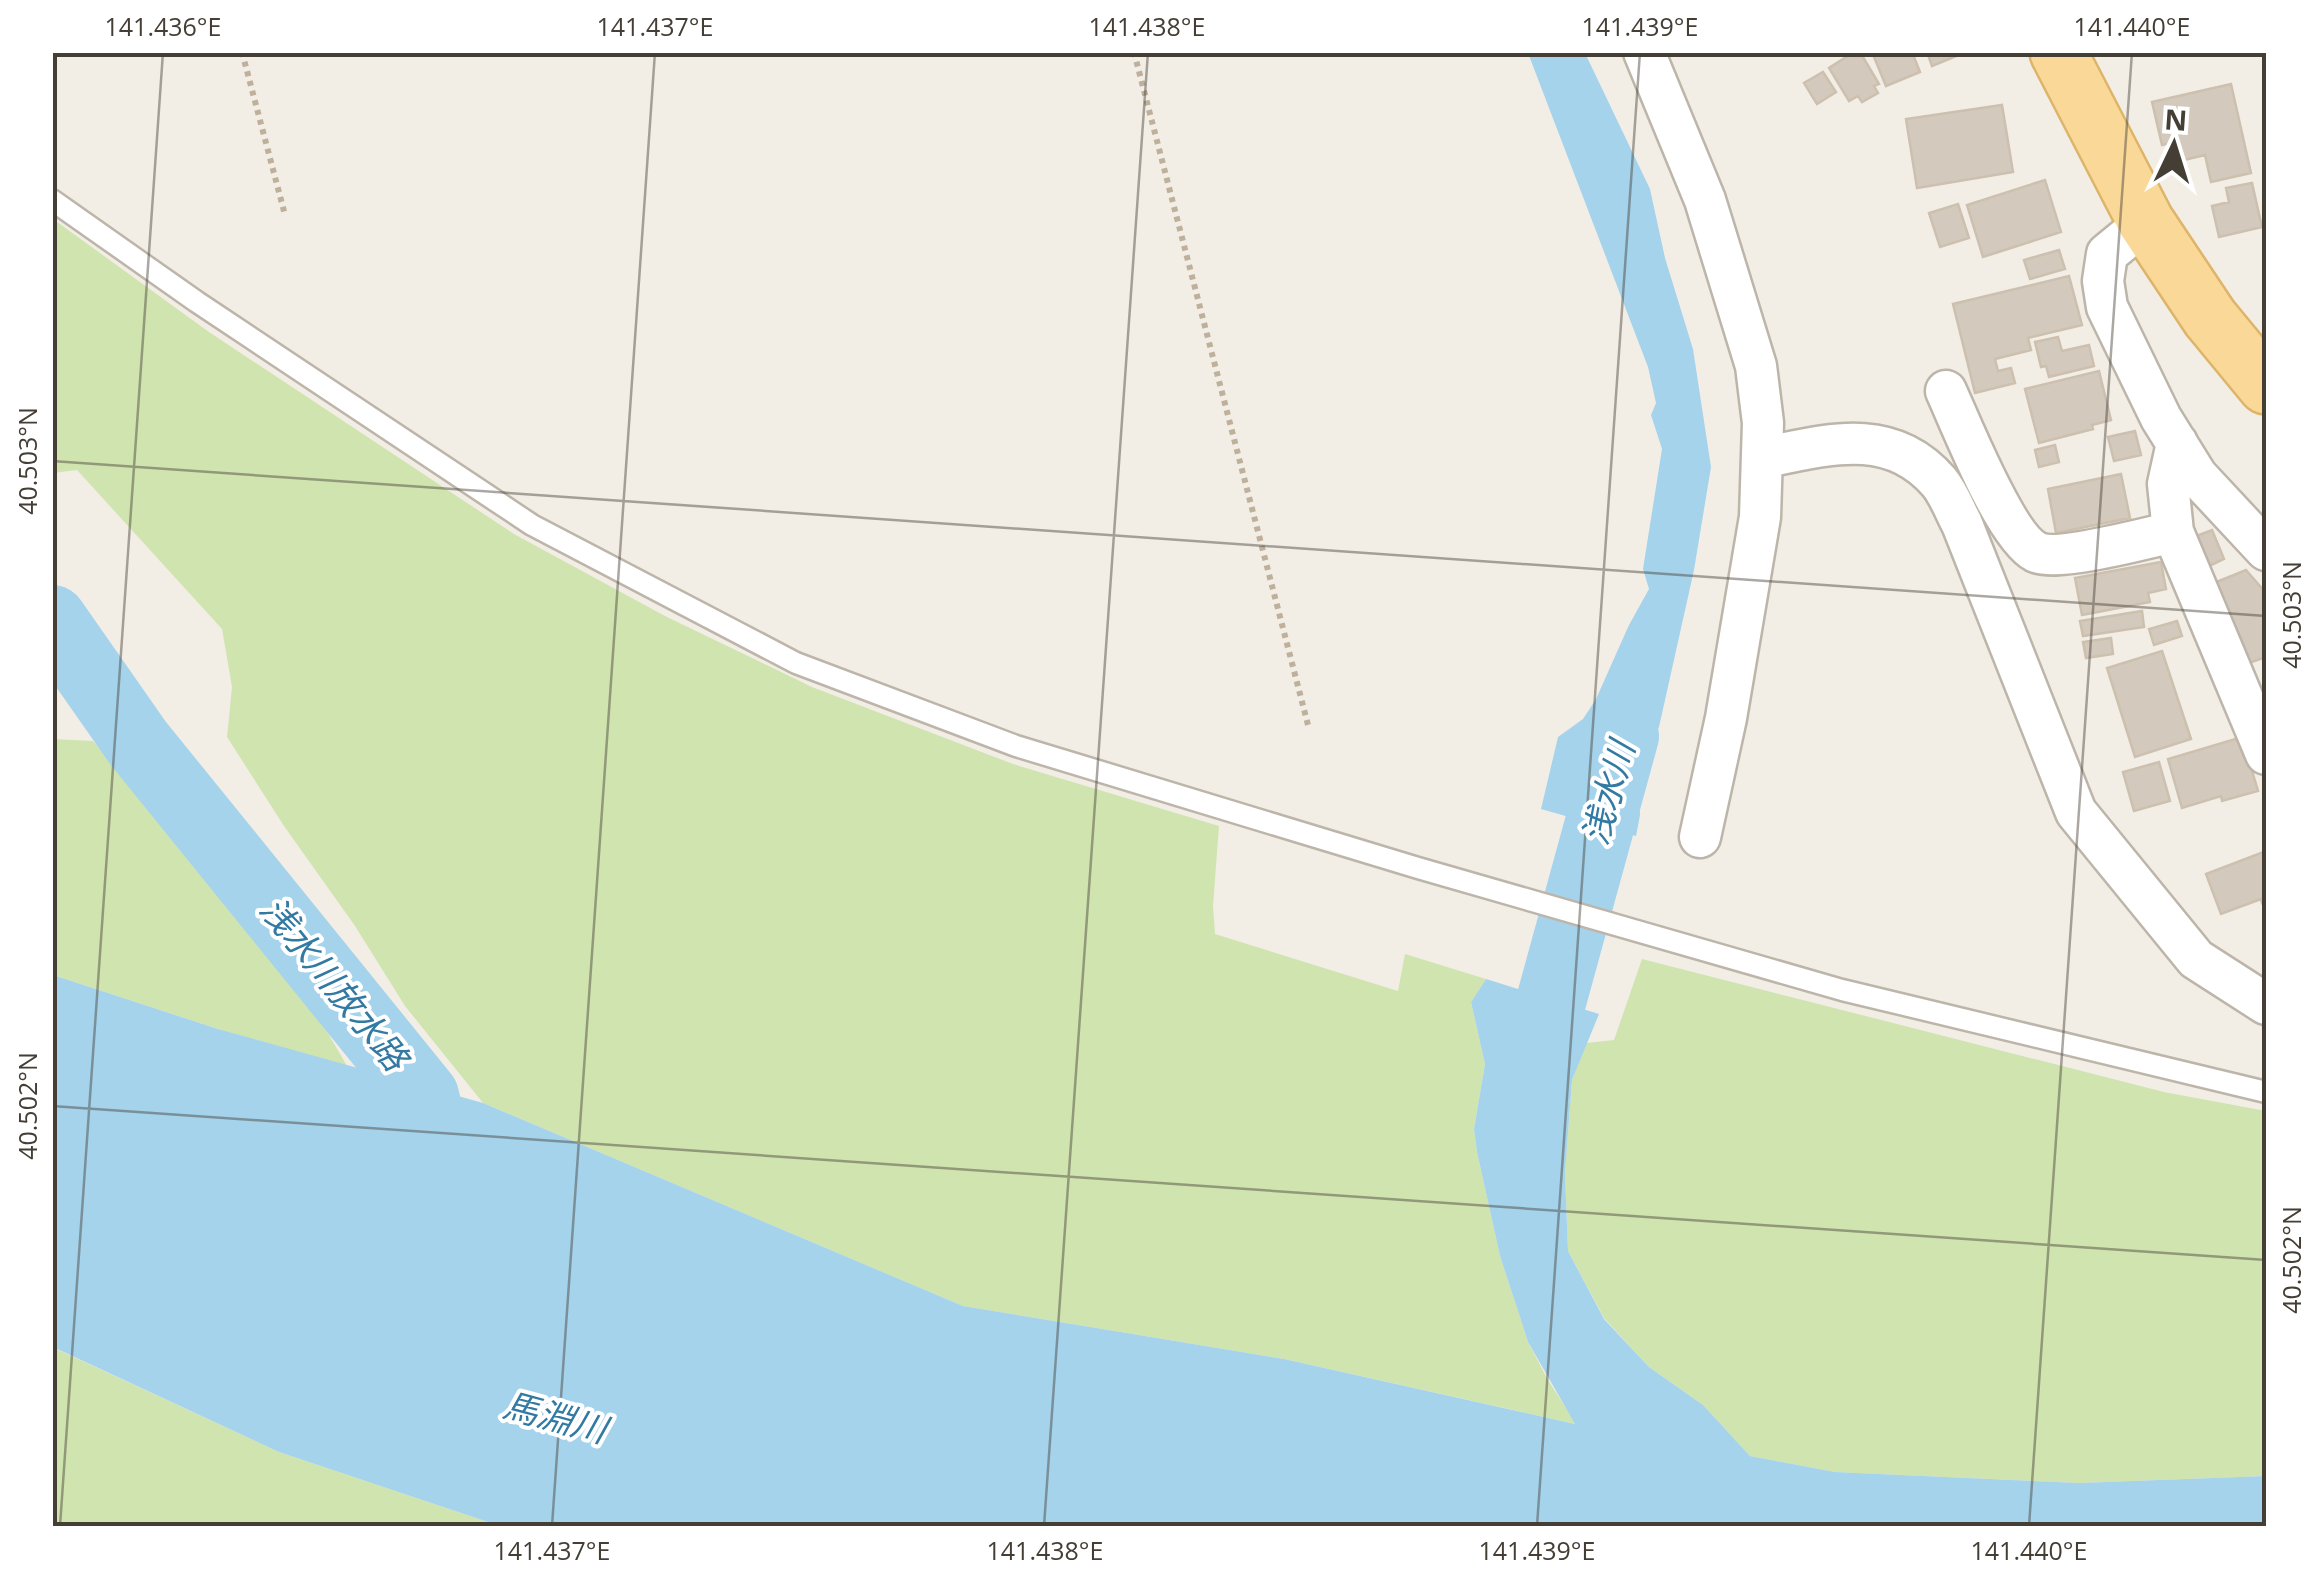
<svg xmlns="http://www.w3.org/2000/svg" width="2319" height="1579" viewBox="0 0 2319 1579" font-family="'Open Sans','Noto Sans JP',sans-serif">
<rect width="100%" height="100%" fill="#f2eee6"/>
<path fill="#d0e4b0" d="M53,219L209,332L514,534L665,616L812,687L1013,764L1219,826L1213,906L1215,934L1398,991L1405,954L1486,979L1471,1002L1485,1064L1474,1129L1477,1152L1500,1256L1528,1342L1548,1380L1576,1424L1284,1359L963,1306L483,1103L405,1006L355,926L284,826L227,737L232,687L222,629L77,470L53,473Z
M52,739L93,741L212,871L310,1002L347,1066L218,1029L53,975Z
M1642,959L2164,1092L2266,1111V1476L2079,1483L1835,1472L1750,1456L1703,1405L1649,1367L1604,1318L1568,1251L1565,1173L1572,1080L1586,1043L1614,1040Z
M52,1347L279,1452L500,1526H53Z"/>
<path fill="#a5d3ec" d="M1528,53H1585L1650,189L1665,258L1693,349L1711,467L1694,570L1659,727L1643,760L1638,784L1640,815L1636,836L1541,809L1558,737L1583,719L1596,699L1629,625L1649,589L1643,569L1662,449L1651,415L1656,403L1648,367Z
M53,975L218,1029L483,1103L963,1306L1284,1359L1575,1424L1528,1342L1500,1256L1477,1152L1474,1129L1485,1064L1471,1002L1486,979L1599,1014L1572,1080L1565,1173L1568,1251L1604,1319L1649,1367L1703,1405L1750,1456L1835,1472L2079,1483L2266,1476V1526H500L279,1452L53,1347Z"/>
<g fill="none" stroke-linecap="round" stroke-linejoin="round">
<path stroke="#a5d3ec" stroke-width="70" d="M52,620L138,743L424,1096L443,1172
M1527,1089L1624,736"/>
</g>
<path fill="#d3c9bc" stroke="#cdc0af" stroke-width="2.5" d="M1854,52H1860L1879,84L1874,86L1878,93L1862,102L1858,96L1849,101L1829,68Z
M1872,52H1912L1920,72L1886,86Z
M1927,52H1966L1932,66Z
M1823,72L1836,92L1817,104L1804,83Z
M2231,84L2251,173L2211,182L2205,155L2180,161L2175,142L2162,145L2152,102Z
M2002,105L2013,172L1917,188L1906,119Z
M2045,180L2061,232L1983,257L1967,205Z
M2252,183L2262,227L2219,237L2212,206L2229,202L2226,188Z
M1958,204L1969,238L1940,247L1929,213Z
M2059,250L2065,269L2030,279L2024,260Z
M2069,276L2082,325L2028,338L2031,350L1995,359L1998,371L2011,368L2015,383L1975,393L1953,304Z
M2058,337L2062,351L2089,345L2094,366L2049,377L2046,366L2041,367L2035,342Z
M2099,371L2111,420L2092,425L2093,429L2039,443L2025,389Z
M2135,431L2141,455L2114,461L2108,437Z
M2055,445L2059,462L2039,467L2035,450Z
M2121,474L2130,518L2056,533L2048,489Z
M2212,530L2224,559L2205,568L2191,538Z
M2161,562L2166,589L2148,593L2150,602L2082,615L2075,578Z
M2246,570L2266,593V657L2246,664L2214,583Z
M2142,611L2144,627L2083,636L2080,621Z
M2177,621L2182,636L2154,645L2149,629Z
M2111,638L2113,654L2086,658L2083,642Z
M2162,651L2191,739L2135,757L2107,668Z
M2242,737L2258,791L2222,801L2221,796L2182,808L2168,759Z
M2159,762L2170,801L2134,811L2123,772Z
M2266,851V901L2262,903L2261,899L2221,914L2206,874Z"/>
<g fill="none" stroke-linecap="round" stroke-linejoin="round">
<defs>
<path id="lane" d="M52,200L197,302L532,525L796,663L1016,746L1418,868L1842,990L2266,1092"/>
<path id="street" d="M1644,52L1705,200L1756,366L1763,423L1760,517L1726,718L1700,837
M2146,222L2107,254L2103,281L2107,307L2161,418L2197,476L2266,550
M1946,391C1962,426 2005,536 2036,552C2057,562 2147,538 2173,532
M2177,443L2168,484L2173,532L2266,754
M1762,458C1826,445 1890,425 1939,482C1949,494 1955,511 1962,524L2076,812L2196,959L2266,1004"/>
<path id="primary" d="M2058,52L2146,222L2210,318L2266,386"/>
</defs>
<use href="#lane" stroke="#bdb5a9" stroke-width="25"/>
<use href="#street" stroke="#bdb5a9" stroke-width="45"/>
<use href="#primary" stroke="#ddb468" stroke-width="60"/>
<path stroke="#beb09b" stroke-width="6" stroke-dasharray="5 5" stroke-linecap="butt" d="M242,52L285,215
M1134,52L1308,725"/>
<use href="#lane" stroke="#fff" stroke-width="20"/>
<use href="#street" stroke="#fff" stroke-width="40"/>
<use href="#primary" stroke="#f9d898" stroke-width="55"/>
</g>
<path fill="none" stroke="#443e35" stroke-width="2.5" stroke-opacity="0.45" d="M52,461L2266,616M52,1106L2266,1260M60,1526L163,52M552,1526L655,52M1044,1526L1148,52M1537,1526L1640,52M2029,1526L2132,52"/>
<g text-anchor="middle" stroke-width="8" stroke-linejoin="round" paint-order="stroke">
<g font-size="35" font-style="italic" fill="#327aa2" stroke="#fff">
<text transform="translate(1609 793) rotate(-74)" y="12">浅水川</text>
<text transform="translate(334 984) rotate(51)" y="12">浅水川放水路</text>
<text transform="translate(555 1418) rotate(15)" y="12">馬淵川</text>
</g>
</g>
<rect width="2319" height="1579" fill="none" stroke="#ffffff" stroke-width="110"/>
<g transform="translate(2174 145) rotate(4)" stroke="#ffffff" stroke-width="8" paint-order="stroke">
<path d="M0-8L18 38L0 25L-18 38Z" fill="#443e35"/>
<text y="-15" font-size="28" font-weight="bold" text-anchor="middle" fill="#443e35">N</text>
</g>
<rect x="55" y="55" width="2209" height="1469" fill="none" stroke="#443e35" stroke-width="4"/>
<g font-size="25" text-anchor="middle" fill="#443e35">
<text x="163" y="36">141.436°E</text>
<text x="655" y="36">141.437°E</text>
<text x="1147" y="36">141.438°E</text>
<text x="1640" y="36">141.439°E</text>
<text x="2132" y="36">141.440°E</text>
<text transform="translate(28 461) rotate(-90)" y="9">40.503°N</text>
<text transform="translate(2292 615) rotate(-90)" y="9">40.503°N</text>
<text transform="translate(28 1106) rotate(-90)" y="9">40.502°N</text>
<text transform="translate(2292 1260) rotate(-90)" y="9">40.502°N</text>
<text x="552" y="1560">141.437°E</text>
<text x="1045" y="1560">141.438°E</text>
<text x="1537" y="1560">141.439°E</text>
<text x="2029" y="1560">141.440°E</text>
</g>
</svg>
